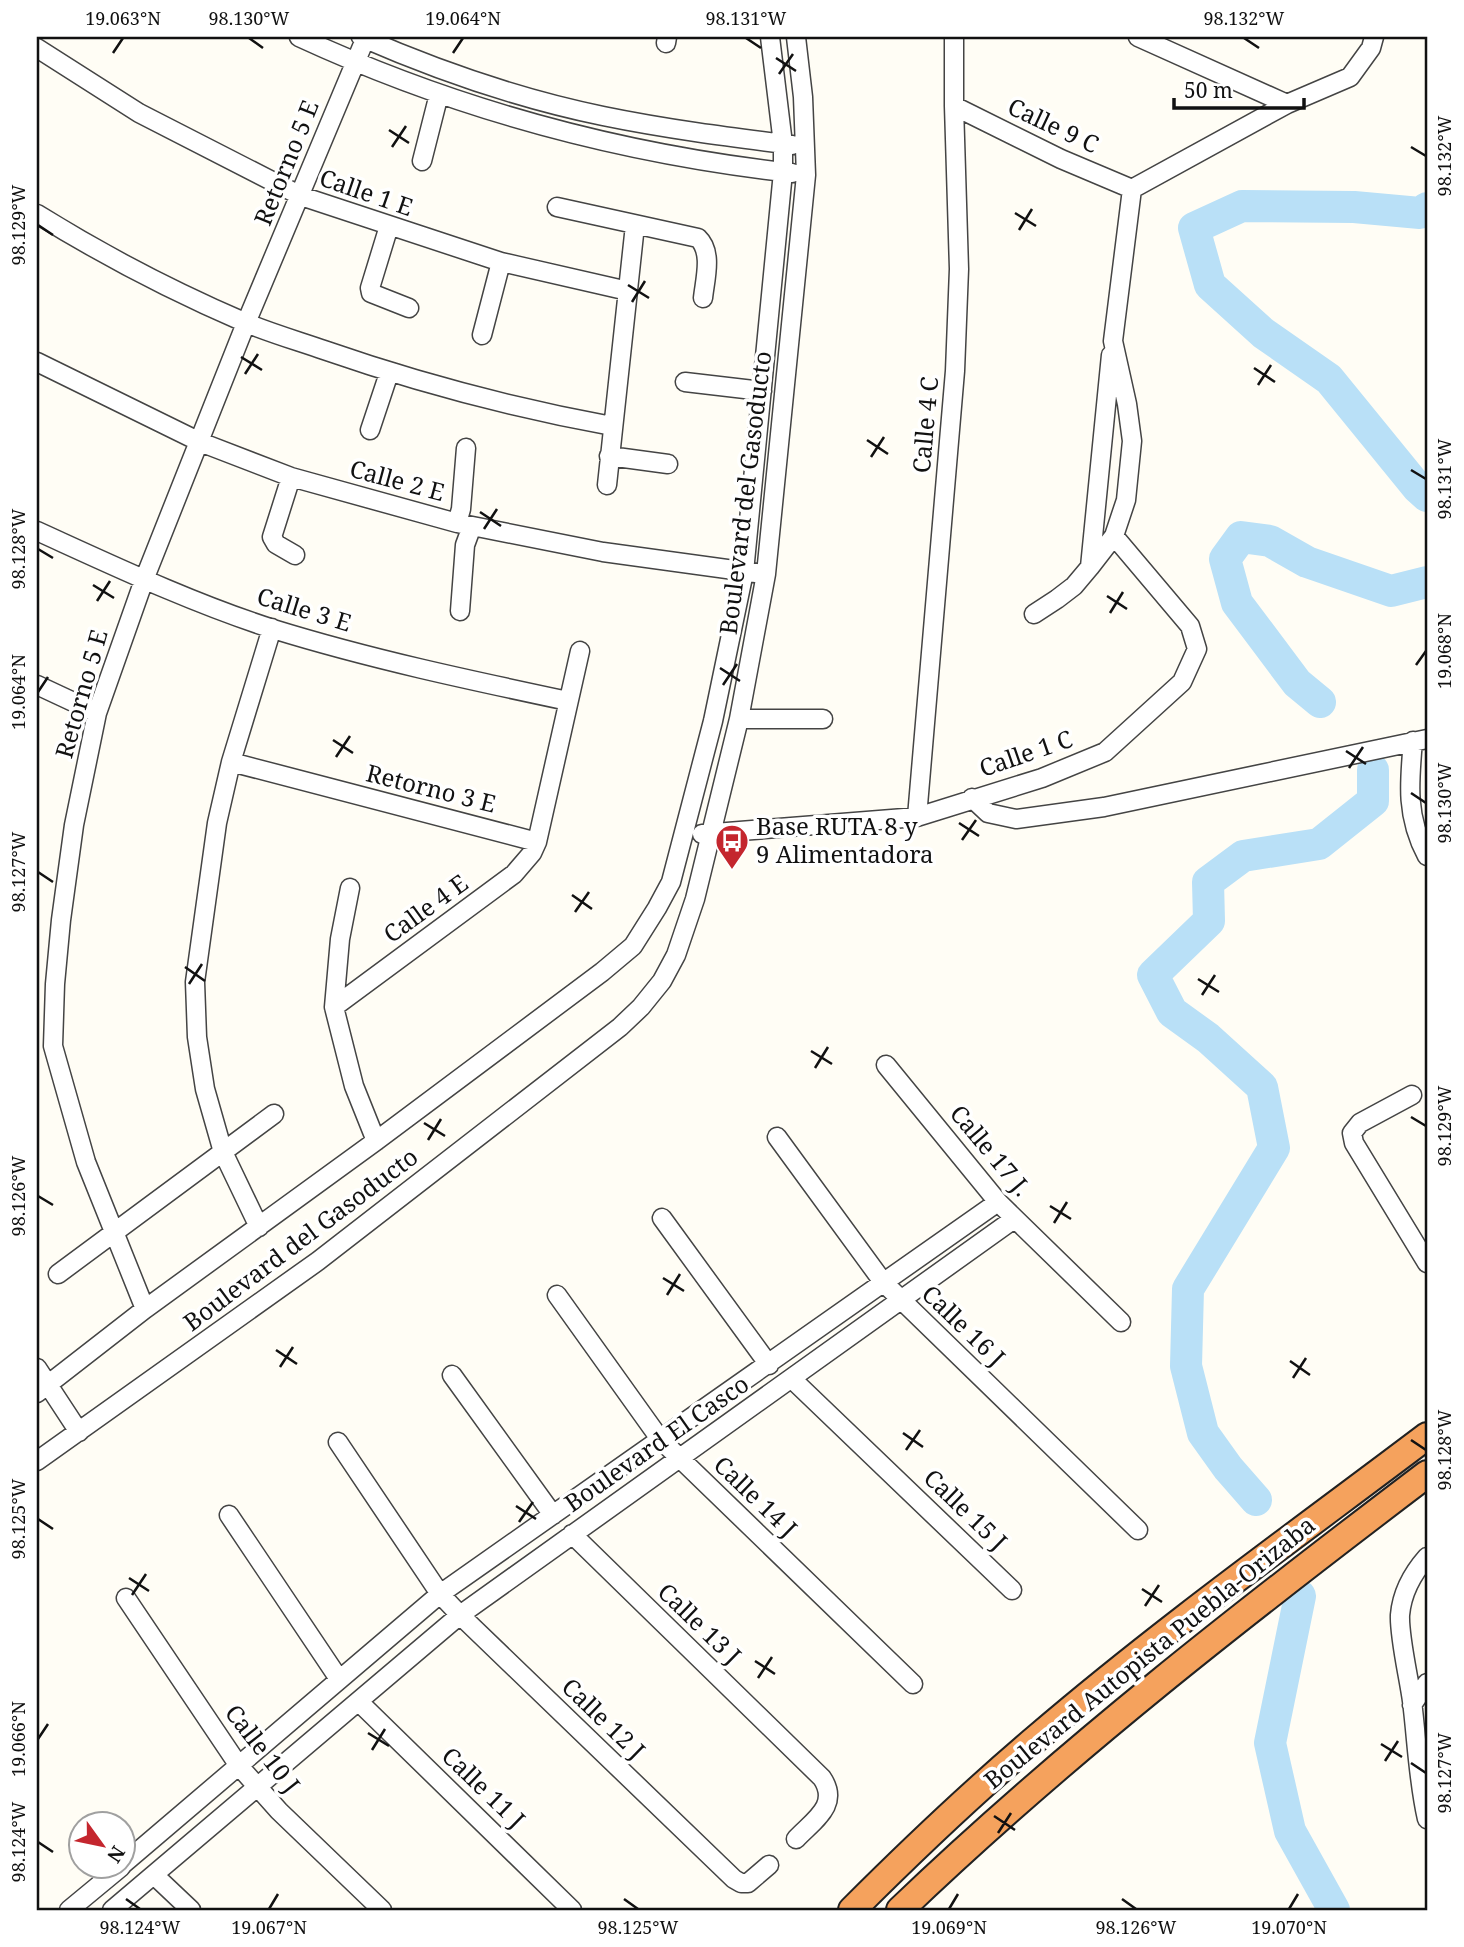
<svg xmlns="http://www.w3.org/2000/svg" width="1464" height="1947" viewBox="0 0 1464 1947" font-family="'Noto Serif',serif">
<rect width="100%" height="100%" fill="#fffdf5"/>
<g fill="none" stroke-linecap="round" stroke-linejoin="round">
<path stroke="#b9e0f7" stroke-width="32" d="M1427,208L1420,213L1354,207L1242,206L1194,228L1210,285L1263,333L1329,379L1417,487L1427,496
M1320,702L1297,683L1237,603L1225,559L1241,537L1270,541L1307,562L1391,591L1427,582
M1256,1500L1228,1468L1203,1433L1186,1366L1188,1289L1274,1148L1262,1087L1208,1038L1172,1012L1153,975L1209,921L1208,882L1243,856L1319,844L1373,801V770
M1300,1596L1270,1743L1290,1831L1334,1910"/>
<defs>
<path id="minor" d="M299,37C455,109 622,154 792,173
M361,37C439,71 520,99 603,116C666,129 729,137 792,145
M1138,37L1287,104
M666,43L667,37
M37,48L139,113L301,196L501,262L628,291
M954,106L1061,159L1132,189
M422,161L439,94
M557,207L698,238C713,252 705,279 703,298
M37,214C103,255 172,291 244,322C270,333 298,341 324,350C419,383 514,408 612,426
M389,226L370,288L371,293L409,308
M482,335L501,262
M37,362L200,442L291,477L457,523L603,552L756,573
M685,382L762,391
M370,430L389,373
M609,456L668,464
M291,477L272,537L276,544L295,555
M607,485L635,225
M457,523L461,509L466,448
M37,531C114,566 192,603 273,629C370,659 469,680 568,701
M1090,567L1111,355
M460,611L465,545L472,526
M1034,614L1057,599L1074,586L1090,567L1114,536L1126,500L1132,441L1127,404L1113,341L1132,189L1287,104L1350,77L1371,48L1374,37
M37,685L97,713
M739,719H823
M1413,741C1409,784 1406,817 1427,856
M231,762L537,842
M972,798L988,813L1016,819L1104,807L1427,739
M917,817L955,371L959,269L954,106V37
M702,834L917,817L1042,778L1105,752L1182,682L1197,649L1190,626L1114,536
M350,888L340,939L334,1007L354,1086L376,1141
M334,1007L514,874L532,853L537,842L580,651
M886,1065L998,1202L1121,1322
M1412,1095L1360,1123L1352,1133L1354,1143L1427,1263
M777,1137L883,1282L1138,1530
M662,1218L769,1365
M259,1227L223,1152L205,1089L197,1037L195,982L217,823L231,762L272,628
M58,1274L274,1114
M557,1295L660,1439L913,1684
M145,1309L86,1162L53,1046L55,984L61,920L74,825L97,713L144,580L246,323L366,37
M37,1368L79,1432
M452,1375L553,1515
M792,1379L1012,1590
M37,1393L145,1309L376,1141L602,972L633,946L657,908L671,882L713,721L744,572L783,172V144L770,37
M338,1442L440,1594L460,1615L734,1879L741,1883H748L769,1865
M37,1461L318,1261L620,1027L641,1007L662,981L676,955L695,899L739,719L766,574L806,175L803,97L796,37
M229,1515L339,1679
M572,1534L822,1778C840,1805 814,1820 796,1839
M1427,1557C1412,1574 1402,1592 1400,1615C1399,1637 1409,1678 1412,1701C1417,1741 1418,1780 1427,1819
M126,1598L239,1766L279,1811L382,1910
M359,1702L572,1910
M1412,1705L1427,1683
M122,1865L440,1594L998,1202
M154,1875L191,1910
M69,1910L121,1867
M112,1910L460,1615L1014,1219"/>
<path id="highway" d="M852,1910C912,1850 973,1792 1038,1737C1163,1630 1296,1535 1427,1436
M900,1910C1065,1752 1245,1612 1427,1474"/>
</defs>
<use href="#minor" stroke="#444" stroke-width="21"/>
<use href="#highway" stroke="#222" stroke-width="30"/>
<use href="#minor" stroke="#fff" stroke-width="18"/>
<use href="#highway" stroke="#f5a25d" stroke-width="26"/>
</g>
<path fill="none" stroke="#111" stroke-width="2.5" d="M249,38L263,48M746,38L761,48M1244,38L1259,48M113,53L123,38M453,53L463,38M776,58L796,71M779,74L793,54M389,130L409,143M392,147L406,126M1411,147L1426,156M1015,213L1036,226M38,225L53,235M1019,230L1032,209M628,285L649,298M632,302L645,281M241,357L262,370M1254,368L1275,382M245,374L258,354M1258,385L1271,365M867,440L888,454M871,457L884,437M1411,470L1426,479M480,512L501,526M484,529L497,509M38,549L53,558M93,585L114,598M1107,596L1127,609M97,601L110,581M1110,613L1123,592M1416,665L1426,651M720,668L740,681M723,685L737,664M38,692L48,677M333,740L353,753M1346,751L1366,764M336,757L350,736M1349,768L1363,747M1411,793L1426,803M959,823L979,836M962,840L976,820M38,872L53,882M572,895L592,909M575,912L589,892M185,967L205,981M1198,979L1219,992M189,984L202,964M1202,995L1215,975M811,1051L832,1064M815,1068L828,1047M1411,1117L1426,1126M424,1123L445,1136M428,1140L441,1119M38,1196L53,1205M1050,1206L1071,1219M1054,1223L1067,1202M663,1278L684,1291M667,1295L680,1274M276,1350L297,1364M1290,1361L1310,1375M280,1367L293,1347M1293,1378L1306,1358M903,1433L923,1447M1411,1440L1426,1450M906,1450L920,1430M516,1506L536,1519M38,1519L53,1529M519,1522L533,1502M129,1578L149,1591M1142,1589L1162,1602M132,1595L146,1574M1145,1606L1159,1585M755,1661L775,1674M758,1678L772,1657M368,1733L389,1746M38,1739L48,1724M1381,1744L1402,1757M372,1750L385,1729M1385,1761L1398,1741M1411,1763L1426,1773M994,1816L1015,1830M998,1833L1011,1813M38,1842L53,1852M126,1899L140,1909M624,1899L638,1909M1122,1899L1136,1909M269,1909L278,1894M949,1909L958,1894M1289,1909L1298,1894"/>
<defs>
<symbol id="bus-pin" viewBox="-11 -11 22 30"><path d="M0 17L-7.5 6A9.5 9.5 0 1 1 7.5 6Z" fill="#c4262e" stroke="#fff"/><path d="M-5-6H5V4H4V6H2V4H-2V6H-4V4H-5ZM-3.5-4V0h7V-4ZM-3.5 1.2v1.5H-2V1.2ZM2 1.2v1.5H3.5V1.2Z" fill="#fff"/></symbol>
</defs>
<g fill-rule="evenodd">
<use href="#bus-pin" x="713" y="822" width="38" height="52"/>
</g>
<g text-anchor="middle" stroke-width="7" stroke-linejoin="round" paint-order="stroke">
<g font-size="24" fill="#111" stroke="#fff">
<text transform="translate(1053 126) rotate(25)" y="8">Calle 9 C</text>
<text transform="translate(287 163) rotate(-68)" y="8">Retorno 5 E</text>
<text transform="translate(366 193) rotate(19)" y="8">Calle 1 E</text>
<text transform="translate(926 425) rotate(-85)" y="8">Calle 4 C</text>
<text transform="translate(397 481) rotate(15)" y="8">Calle 2 E</text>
<text transform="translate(746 493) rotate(-83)" y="8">Boulevard del Gasoducto</text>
<text transform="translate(304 610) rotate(17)" y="8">Calle 3 E</text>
<text transform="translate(82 694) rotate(-74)" y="8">Retorno 5 E</text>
<text transform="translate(1026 754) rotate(-19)" y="8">Calle 1 C</text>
<text transform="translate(431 789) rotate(14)" y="8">Retorno 3 E</text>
<text transform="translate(426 909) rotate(-36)" y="8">Calle 4 E</text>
<text transform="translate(990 1151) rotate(50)" y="8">Calle 17 J.</text>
<text transform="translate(301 1240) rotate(-37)" y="8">Boulevard del Gasoducto</text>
<text transform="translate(963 1326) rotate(44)" y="8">Calle 16 J</text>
<text transform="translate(657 1444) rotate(-35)" y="8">Boulevard El Casco</text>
<text transform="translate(755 1497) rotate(44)" y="8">Calle 14 J</text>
<text transform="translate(965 1510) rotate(44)" y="8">Calle 15 J</text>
<text transform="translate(699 1624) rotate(44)" y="8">Calle 13 J</text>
<text transform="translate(1150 1653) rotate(-39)" y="8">Boulevard Autopista Puebla-Orizaba</text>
<text transform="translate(603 1719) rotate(44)" y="8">Calle 12 J</text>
<text transform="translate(262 1749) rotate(52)" y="8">Calle 10 J</text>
<text transform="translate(483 1788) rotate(44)" y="8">Calle 11 J</text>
</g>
<g font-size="24" fill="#111" stroke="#fff" text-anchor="start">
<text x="756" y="835">Base RUTA 8 y<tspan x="756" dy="28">9 Alimentadora</tspan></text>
</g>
</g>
<rect width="1464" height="1947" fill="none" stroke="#ffffff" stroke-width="77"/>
<g transform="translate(102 1845) rotate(123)"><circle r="33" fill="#ffffff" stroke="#a0a0a0" stroke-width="2"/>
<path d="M0-5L12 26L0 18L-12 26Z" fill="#c4262e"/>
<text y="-10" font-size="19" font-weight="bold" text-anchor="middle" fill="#111111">N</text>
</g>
<path d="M1174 98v10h130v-10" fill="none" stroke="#111111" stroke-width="3.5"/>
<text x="1184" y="98" font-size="21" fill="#111111" stroke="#ffffff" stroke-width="5" paint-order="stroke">50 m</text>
<rect x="38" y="38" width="1388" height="1871" fill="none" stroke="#111" stroke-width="2.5"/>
<g font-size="18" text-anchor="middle" fill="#111">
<text x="123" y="25">19.063°N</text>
<text x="249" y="25">98.130°W</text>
<text x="463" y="25">19.064°N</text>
<text x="746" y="25">98.131°W</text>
<text x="1244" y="25">98.132°W</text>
<text transform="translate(1445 156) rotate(-90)" y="6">98.132°W</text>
<text transform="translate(19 225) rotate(-90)" y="6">98.129°W</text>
<text transform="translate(1445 479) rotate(-90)" y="6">98.131°W</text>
<text transform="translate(19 549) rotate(-90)" y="6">98.128°W</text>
<text transform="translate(1445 651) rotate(-90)" y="6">19.068°N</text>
<text transform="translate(19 692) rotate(-90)" y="6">19.064°N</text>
<text transform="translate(1445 803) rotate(-90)" y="6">98.130°W</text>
<text transform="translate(19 872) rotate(-90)" y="6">98.127°W</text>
<text transform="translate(1445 1126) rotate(-90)" y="6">98.129°W</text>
<text transform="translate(19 1196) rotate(-90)" y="6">98.126°W</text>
<text transform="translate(1445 1450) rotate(-90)" y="6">98.128°W</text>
<text transform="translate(19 1519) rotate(-90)" y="6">98.125°W</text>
<text transform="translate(19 1739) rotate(-90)" y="6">19.066°N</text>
<text transform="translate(1445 1773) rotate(-90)" y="6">98.127°W</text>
<text transform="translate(19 1842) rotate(-90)" y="6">98.124°W</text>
<text x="140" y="1934">98.124°W</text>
<text x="269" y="1934">19.067°N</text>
<text x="638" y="1934">98.125°W</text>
<text x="949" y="1934">19.069°N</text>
<text x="1136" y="1934">98.126°W</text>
<text x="1289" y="1934">19.070°N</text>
</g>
</svg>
